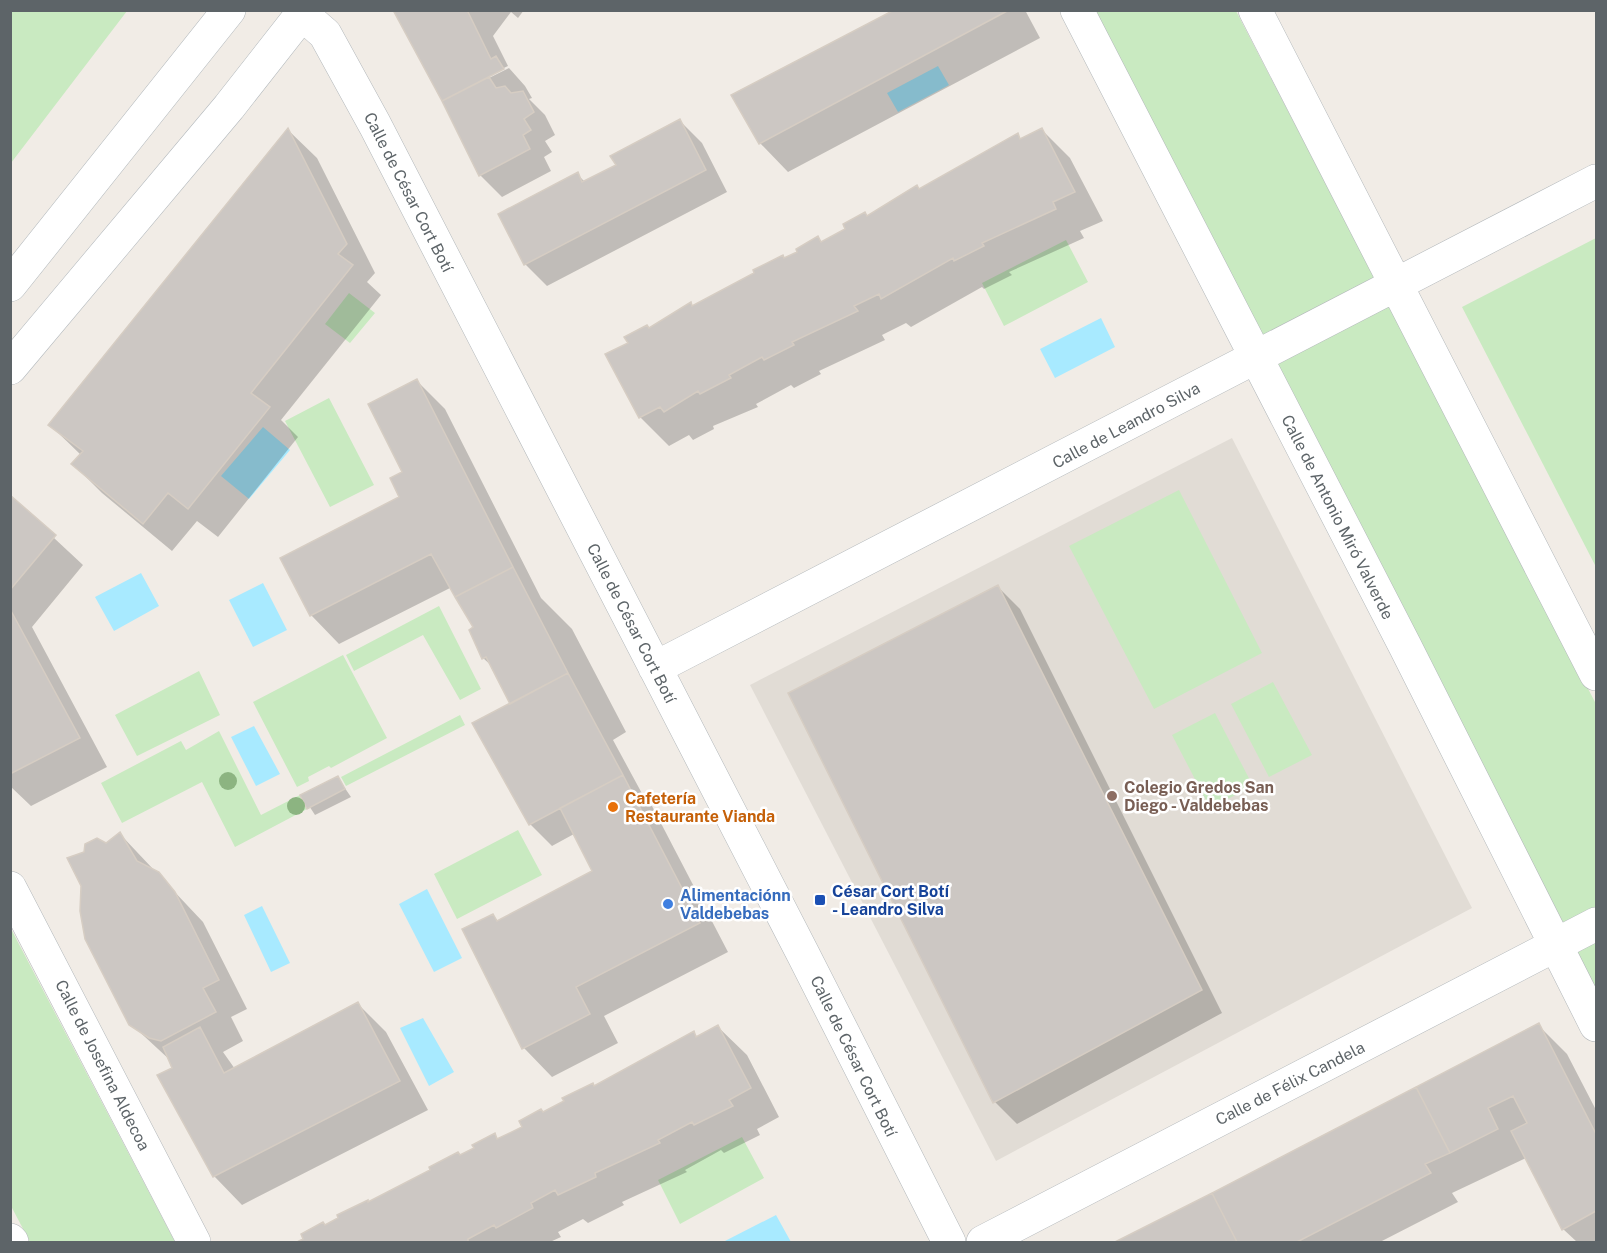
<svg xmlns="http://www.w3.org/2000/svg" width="1607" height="1253" viewBox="0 0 1607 1253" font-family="'Public Sans',sans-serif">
<rect width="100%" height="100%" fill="#f1ece6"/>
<path fill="#e1dcd5" d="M1232,438L1472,908L996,1161L750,685Z"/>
<path fill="#c9eac1" d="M11,10L127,11L11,163L10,11Z
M1089,11H1236L1596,704V991Z
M1596,238V567L1462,307Z
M1066,240L1088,282L1004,326L982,283Z
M349,293L375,313L350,343L325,324Z
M329,398L374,485L330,507L285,421Z
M1179,490L1262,653L1154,709L1069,546Z
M439,606L481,689L460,700L423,635L354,671L346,655Z
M343,655L387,738L331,768L329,766L308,777L309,781L297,787L253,702Z
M199,671L220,715L137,756L115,715Z
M1273,682L1312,755L1269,777L1231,704Z
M1215,713L1253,786L1210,808L1172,735Z
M460,715L465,725L346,786L341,777Z
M219,731L261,815L300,795L307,809L235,847L202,782L122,823L101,783L181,741L186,750Z
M518,830L542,875L457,919L434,874Z
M10,927L175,1242H30L11,1206Z
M742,1137L764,1178L680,1224L658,1180Z"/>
<path fill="#a8eaff" d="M938,66L949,85L898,112L887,93Z
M1101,318L1115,347L1055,378L1040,349Z
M263,427L290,450L249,499L221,476Z
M141,573L159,606L114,631L95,597Z
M263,583L287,630L253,647L229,600Z
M254,726L280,774L256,786L231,737Z
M427,889L462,958L434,972L399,904Z
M262,906L290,963L271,972L244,915Z
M423,1018L454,1072L429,1086L400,1028Z
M776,1215L791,1242H723Z"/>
<path fill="#0003" d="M395,10H524L518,18L511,12L493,36L508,66L487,76L489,78L509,68L525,86L532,98L529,99L545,115L555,135L545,141L552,152L544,157L551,171L502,197L480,175Z
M898,10H1025L1040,38L788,172L760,143Z
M680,121L702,143L727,192L547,286L525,264L577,174L585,182L618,165Z
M1041,129L1070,158L1103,221L1080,231L1084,238L1009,272L1012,275L984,289L982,287L911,327L906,323L882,335L885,340L819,371L821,374L794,388L791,385L756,404L758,407L713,426L714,429L693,440L689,435L669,446L640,417L630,343L691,304L694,307L799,252L818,238L823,243L1017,135L1022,140Z
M288,130L317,158L375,273L367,282L381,295L281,420L298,437L218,537L197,521L172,551L102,493L73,464L81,455L50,425Z
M417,381L445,409L541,598L572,629L626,732L613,740L645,799L652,806L728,952L604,1016L618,1043L552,1077L524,1048L464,929L493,916L499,922L594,872L574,834L552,846L530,824L512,704L494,668L483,658L475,627L452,587L339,644L311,615L401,498Z
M10,497L83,565L32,627L107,767L31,806L10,786Z
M998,587L1020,609L1222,1013L1017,1124L995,1102L790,693Z
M338,778L351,797L315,815L302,795Z
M120,834L203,922L247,1009L231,1017L243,1041L223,1052L235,1069L358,1004L386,1032L428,1110L242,1205L214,1176L171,1061L131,1024L106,845Z
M1538,1025L1567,1054L1596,1110V1242H1577L1563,1229L1526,1158L1452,1193L1458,1202L1380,1242H1118Z
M718,1027L747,1055L779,1117L757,1129L760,1135L724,1153L721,1150L685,1170L687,1172L622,1202L624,1205L588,1223L583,1219L558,1232L561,1237L550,1242H300L326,1226L461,1156L495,1135L499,1140L593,1085L595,1087L693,1033L698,1037Z"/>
<path fill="#ccc7c3" stroke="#d6cdc3" stroke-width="1.5" d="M393,10H467L491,59L496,56L504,69L442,101Z
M894,10H1009L759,144L731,95Z
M489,77L496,88L505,86L511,93L523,91L534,112L524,119L531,130L523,135L530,149L479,176L442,101Z
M680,119L706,170L524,265L498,214L578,172L582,182L616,165L610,156Z
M288,128L347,244L338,254L353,265L251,393L270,407L188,509L168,493L143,524L71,464L83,451L48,425Z
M1042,128L1075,192L1053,202L1056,209L982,243L984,246L954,261L953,258L881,299L879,294L854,306L858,311L792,342L794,345L764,360L762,357L729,375L731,378L700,394L698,391L664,412L660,407L639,418L605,354L628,343L624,337L647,325L649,328L691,302L692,306L754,273L753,270L783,255L784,258L797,252L796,249L818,236L821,242L845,229L843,224L865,212L867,216L917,185L919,189L1018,133L1020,139Z
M417,379L513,567L455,597L431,554L310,616L280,558L399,497L390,478L402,472L368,404Z
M10,495L56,535L10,590Z
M513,567L568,673L510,704L486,657L482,659L469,630L473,627L455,597Z
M998,585L1202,990L993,1103L788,693Z
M10,609L80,738L10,774Z
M568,673L623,775L529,825L472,723Z
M623,775L700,923L576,987L590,1014L522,1049L462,929L493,914L497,921L592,871L560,808Z
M338,776L345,789L307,809L300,795Z
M120,832L137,861L159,872L175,892L219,980L203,988L216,1012L161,1041L149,1038L129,1025L85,939L80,911L81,886L67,858L84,852L85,844L97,838L106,843Z
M358,1002L400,1081L213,1177L157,1075L172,1068L163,1047L200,1027L224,1073Z
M1539,1023L1596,1134V1211L1562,1230L1511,1131L1527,1123L1513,1096L1488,1108L1498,1129L1450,1153L1416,1087Z
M718,1025L751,1088L729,1100L733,1106L694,1125L692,1122L658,1140L660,1143L595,1173L596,1177L558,1195L555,1190L531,1203L533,1208L496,1228L494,1225L468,1239V1242H297L303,1239L301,1234L323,1222L325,1225L338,1218L337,1215L368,1200V1202L430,1170L429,1167L458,1152L460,1155L474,1148L472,1145L495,1133L497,1139L522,1127L519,1121L541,1109L543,1112L564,1101L562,1098L593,1083L594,1086L694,1031L696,1037Z
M1416,1087L1450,1153L1425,1164L1431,1173L1297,1242H1237L1212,1193Z
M1212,1193L1237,1242H1115Z"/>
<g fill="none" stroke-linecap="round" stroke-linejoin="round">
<defs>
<path id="street" d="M1077,10L1405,646L1596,1025
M1255,10L1596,674
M302,14L325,34L375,125L803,954L949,1242
M655,668L1596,181
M10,888L194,1242
M10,1240L12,1242
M983,1242L1596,924"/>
<path id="secondary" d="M10,285L229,10
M10,368L229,107L305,10"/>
</defs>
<use href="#street" stroke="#b3b8bb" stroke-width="34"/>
<use href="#secondary" stroke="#b2b8bc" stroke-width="34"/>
<use href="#street" stroke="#fff" stroke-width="33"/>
<use href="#secondary" stroke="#fff" stroke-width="33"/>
</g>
<g fill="#8cb481">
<circle cx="228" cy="781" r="9"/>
<circle cx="296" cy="806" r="9"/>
</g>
<circle fill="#8d6e63" stroke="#fff" stroke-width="2" cx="1112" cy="796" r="6"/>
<circle fill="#e8710a" stroke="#fff" stroke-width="2" cx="613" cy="807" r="6"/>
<rect fill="#1a4fb4" stroke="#fff" stroke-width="2" x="814" y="894" width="12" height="12" rx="3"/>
<circle fill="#3f7fe0" stroke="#fff" stroke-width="2" cx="668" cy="904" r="6"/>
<g text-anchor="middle" stroke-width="5" stroke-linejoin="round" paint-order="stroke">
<g font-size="16" fill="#5d6468" stroke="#fff">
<text transform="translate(409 192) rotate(63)" y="6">Calle de César Cort Botí</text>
<text transform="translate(1126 425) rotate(-28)" y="6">Calle de Leandro Silva</text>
<text transform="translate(1338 517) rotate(63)" y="6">Calle de Antonio Miró Valverde</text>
<text transform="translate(632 623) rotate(63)" y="6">Calle de César Cort Botí</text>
<text transform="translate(854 1056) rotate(64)" y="6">Calle de César Cort Botí</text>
<text transform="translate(103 1065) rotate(63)" y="6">Calle de Josefina Aldecoa</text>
<text transform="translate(1290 1083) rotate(-27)" y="6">Calle de Félix Candela</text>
</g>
<g font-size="16" font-weight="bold" fill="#785e54" stroke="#fff" text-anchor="start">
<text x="1124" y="793">Colegio Gredos San<tspan x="1124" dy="18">Diego - Valdebebas</tspan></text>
</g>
<g font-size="16" font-weight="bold" fill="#c56008" stroke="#fff" text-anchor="start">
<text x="625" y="804">Cafetería<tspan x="625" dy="18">Restaurante Vianda</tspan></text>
</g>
<g font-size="16" font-weight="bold" fill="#164399" stroke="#fff" text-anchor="start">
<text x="832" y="897">César Cort Botí<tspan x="832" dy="18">- Leandro Silva</tspan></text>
</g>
<g font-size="16" font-weight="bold" fill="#366cbe" stroke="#fff" text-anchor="start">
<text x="680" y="901">Alimentaciónn<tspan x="680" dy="18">Valdebebas</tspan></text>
</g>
</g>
<rect width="1607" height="1253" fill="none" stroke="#5d6468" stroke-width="24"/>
</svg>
